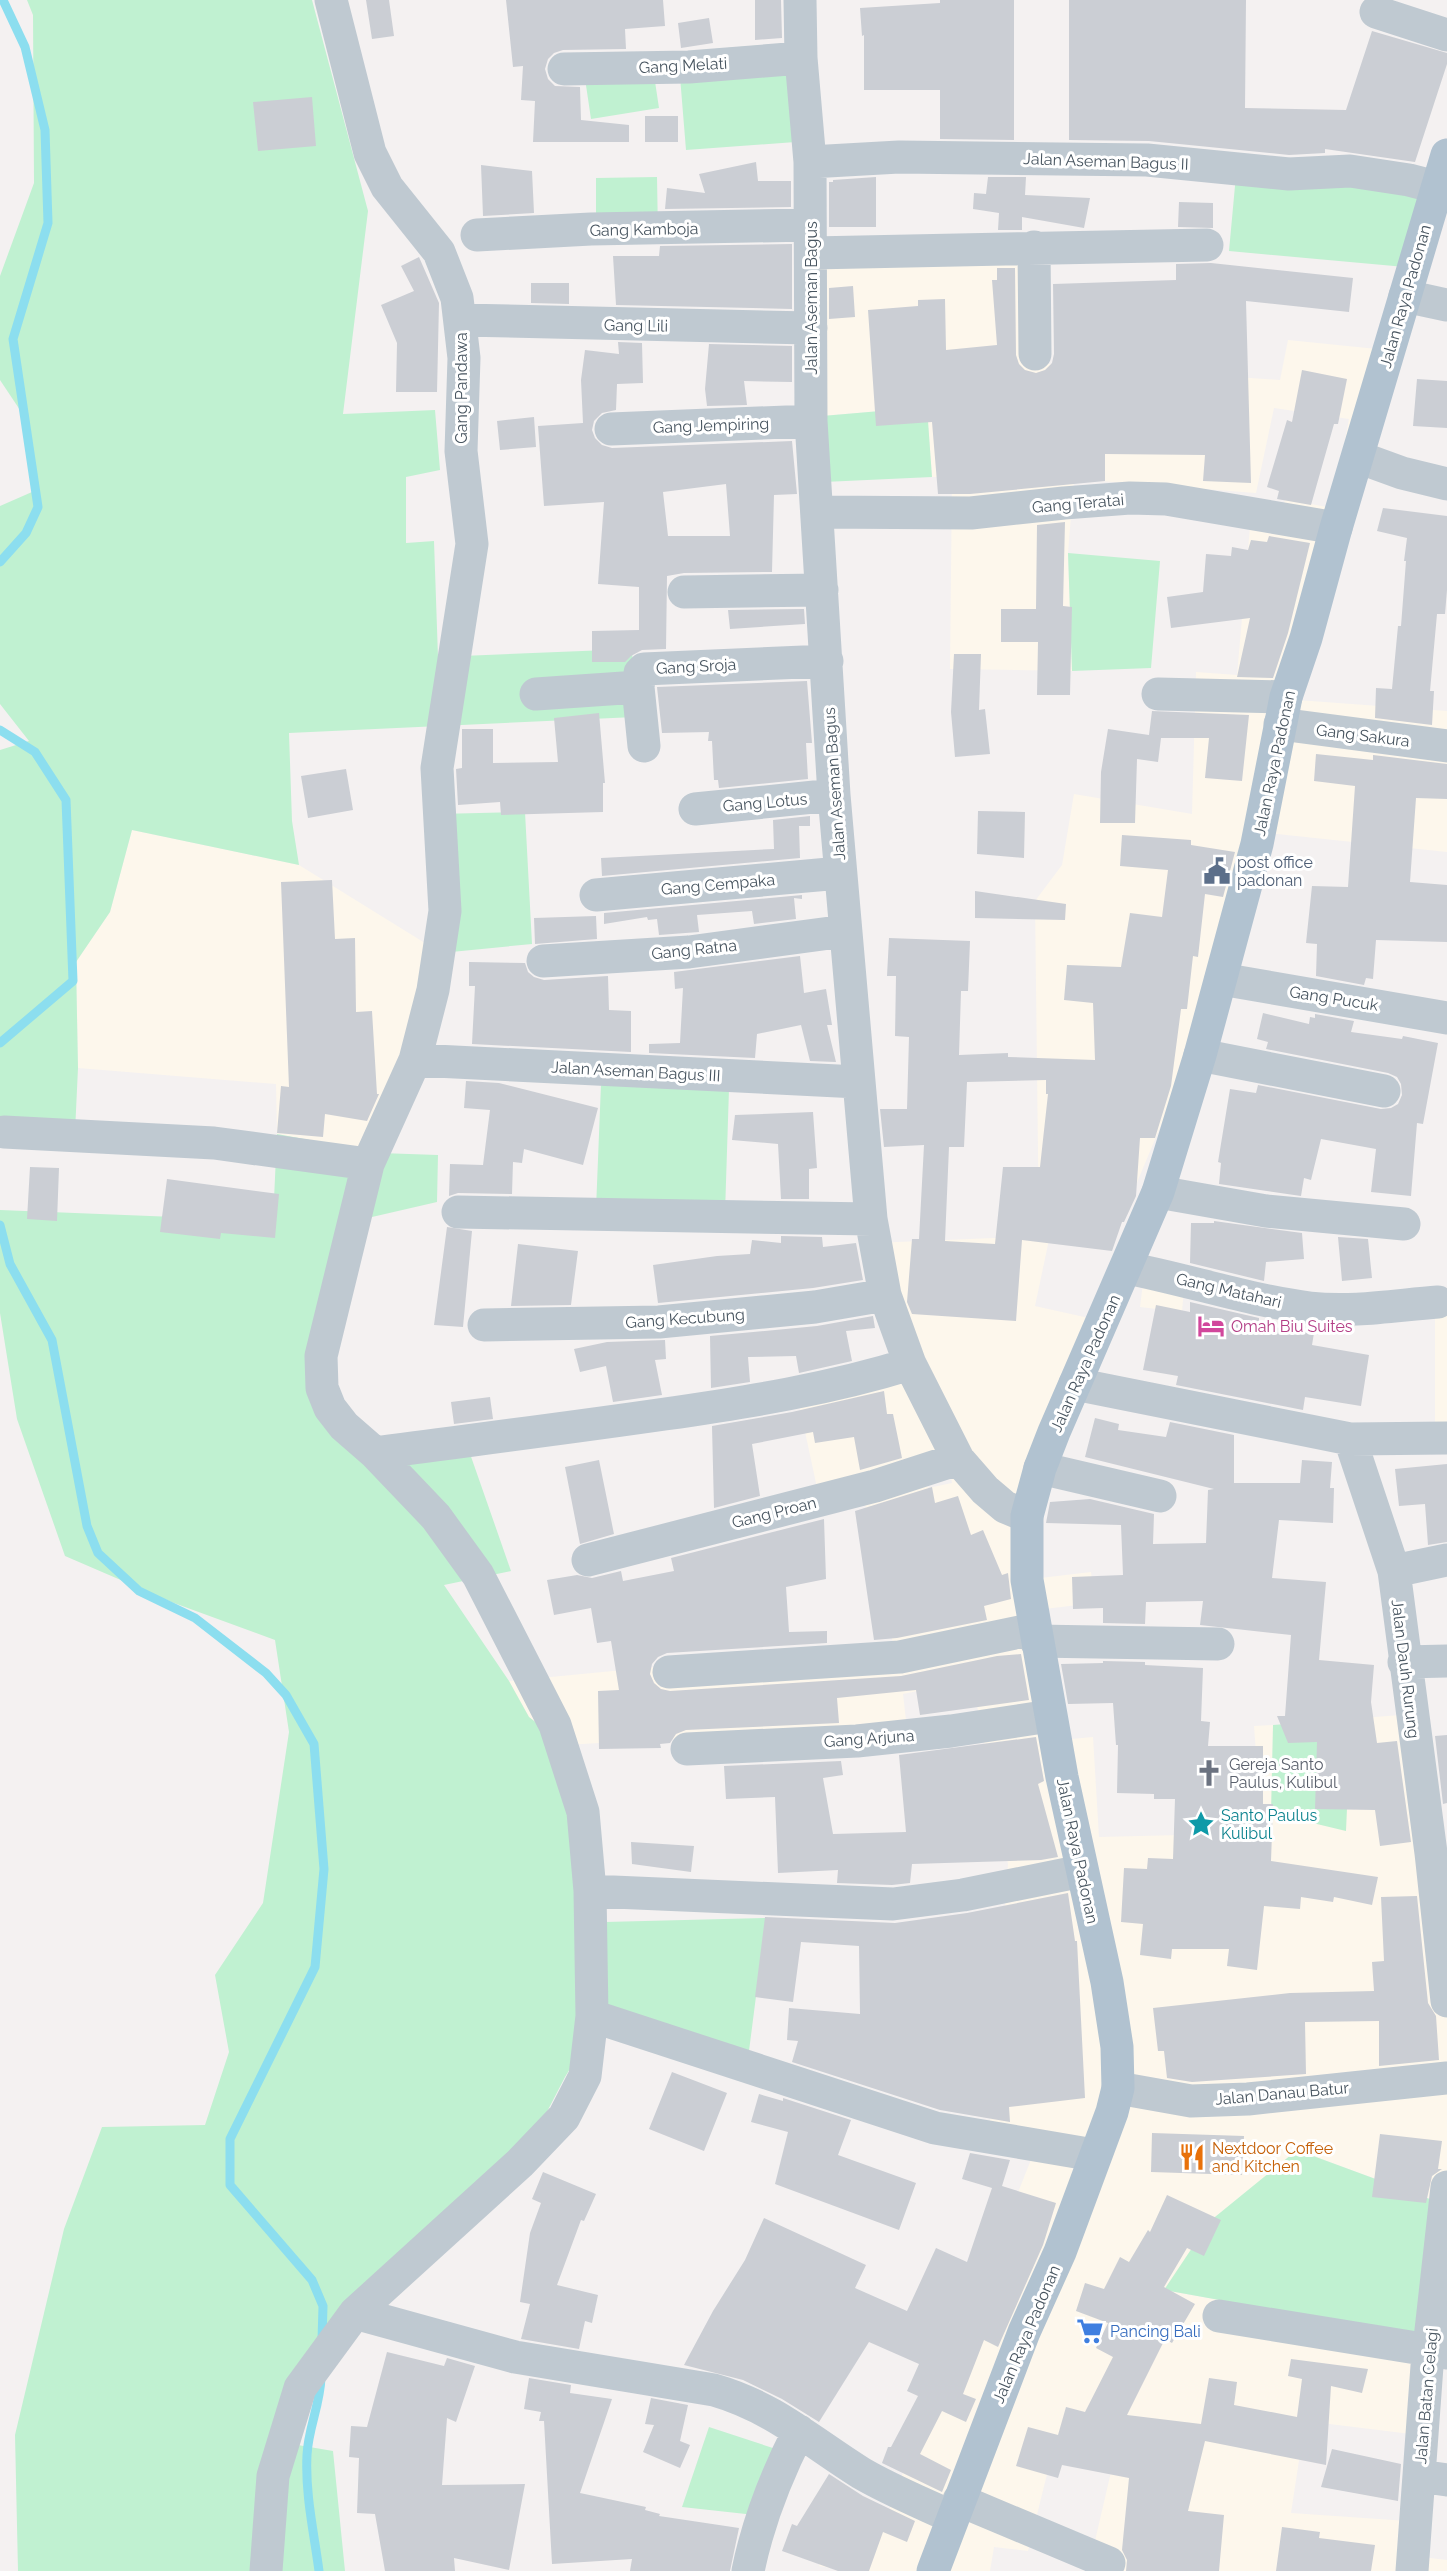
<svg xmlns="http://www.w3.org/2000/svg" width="1447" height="2571" viewBox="0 0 1447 2571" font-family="Raleway,sans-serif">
<rect width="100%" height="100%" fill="#f4f1f1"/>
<path fill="#fdf7ec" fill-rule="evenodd" d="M816,247L1031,249L1022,362L1280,380L1288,340L1377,349L1342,557L1269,698L1447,711V852L1250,831L1179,1082L1110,1247L1050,1235L1035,1306L1089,1318L1045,1444L1032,1579L1091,1572L1095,1603L1036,1610L1060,1740L1093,1737L1099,1837L1262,1833L1254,1726L1273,1725L1272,1813L1351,1719L1412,1714L1447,2012V2205L1297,2150L1164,2290L1430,2338L1419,2435L1305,2421L1291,2513L1408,2521L1405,2555L1447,2560V2571H1088L1111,2472L1051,2458L1028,2551L994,2547L990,2571H850L819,2566L829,2538L877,2543L956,2329L996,2248L1038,2142L989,2134L1008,1864L972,1680L903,1694L906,1720L843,1729L565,1745L529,1717L509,1681L893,1644L861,1484L819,1497L795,1385L906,1363L873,1243L1039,1236L1035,901L1062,865L1074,794L1192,814L1196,672L1237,675L1250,527L1277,533L1285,499L1332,508L1349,419L1274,408L1256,493L1074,479L1068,553L1072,671L950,669L952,477H932L927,407L822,416ZM947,1456L952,1483L928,1488L923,1461Z
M132,830L299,865L441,953L380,1153L277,1134L276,1084L78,1068L76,962L110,912Z
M1143,1283L1184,1288L1182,1312L1140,1307Z
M1447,1298V1437H1435V1300Z"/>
<path fill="#c0f1d1" d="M27,0H312L368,211L343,414L435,410L440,470L406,477V543L434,541L438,657L632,649L635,717L289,733L292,821L299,865L132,830L110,912L76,962L78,1068L75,1132L0,1128V750L29,741L0,704V506L32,492L28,422L0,380V276L34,183L33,15Z
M801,42L809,141L686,150L678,52Z
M651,55L659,108L591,119L583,65Z
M1432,172L1405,267L1229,251L1236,175Z
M657,177L658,234H596V178Z
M927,407L932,477L824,482L822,416Z
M1068,553L1160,561L1151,668L1072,671Z
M525,812L532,944L441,953L438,814Z
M601,1084L729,1089L725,1213L596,1209Z
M277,1134L380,1153L438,1155L437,1202L359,1220L316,1312L332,1415L401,1450L468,1448L511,1571L444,1585L509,1681L529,1717L565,1745L605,1922L766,1918L749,2051L599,2021L565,2077L523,2158L355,2308L286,2443L333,2451L345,2571H18L15,2435L64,2229L102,2127L205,2125L229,2052L215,1975L263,1903L289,1732L275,1640L174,1603L65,1556L17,1419L0,1313V1210L273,1221Z
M1351,1719L1346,1831L1271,1813L1273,1725Z
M1297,2150L1446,2205L1430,2338L1164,2290L1210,2221Z
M709,2427L785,2452L772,2517L682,2507Z"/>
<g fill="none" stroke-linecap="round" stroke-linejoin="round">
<path stroke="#8cdeef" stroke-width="9" d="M0,562L26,533L38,507L13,339L48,223L45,130L25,47L3,0
M0,730L35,752L66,800L73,981L0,1043
M0,1225L10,1264L52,1340L87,1526L98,1553L139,1591L195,1618L266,1673L286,1695L314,1744L324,1869L315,1967L230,2139V2185L312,2280L323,2306L322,2340
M319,2571C314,2533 305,2494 307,2455C308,2429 320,2405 321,2378"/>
</g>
<path fill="#cbced4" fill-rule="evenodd" d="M366,0H389L394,36L372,39Z
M506,0H663L665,26L625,29L626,49L563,50L554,53L548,59L545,69L548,79L555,86L580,87L581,120L629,125V142H533L535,101L521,100L523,66L513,67Z
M755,0H781L782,38L755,40Z
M940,0H1014V140L940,139V90H864V35L862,36L860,8L940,3Z
M1069,0H1246L1245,108L1346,110L1372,31L1447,53V64L1415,162L1325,149V153L1289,155L1149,141L1069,140Z
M709,18L713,43L681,48L678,23Z
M312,97L316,146L258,151L253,102Z
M645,116H678V142H645Z
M756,162L758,181H791V207L665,209L667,188L705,193L699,174Z
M481,165L532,171L534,213L483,216Z
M876,177V227H829V182H833V180Z
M988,177H1026L1025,195L1090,198L1084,228L1022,217V230H998L999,213L973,209L974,193L986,194Z
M1179,202L1213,203V228L1178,227Z
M792,244V309L616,305L613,256H659L660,246Z
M419,257L439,303L437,392H396L397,343L381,305L414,291L401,266Z
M1211,263L1353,278L1349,312L1246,301L1251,483L1203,481L1205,455L1105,454V481L970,494H938L932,422L876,426L868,310L918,306V300L945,299L946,350L997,345L992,280H997V268H1015L1016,355L1019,364L1025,370L1036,373L1045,370L1052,363L1054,354L1053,284L1176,280V264Z
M531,283H569V304L531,303Z
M853,286L855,317L829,319V288Z
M618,342L642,343L643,383L617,384L616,410L602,413L594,421L592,430L595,438L602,445L612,448L792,441L797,494L774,495L772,572L684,573L667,576L666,649L642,650L631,656L625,662H592V631L639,630V587L598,584L604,502L544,506L538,426L583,423L581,380L585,350L619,354ZM726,484L730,536H668L663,492Z
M709,344L792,346V382L744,381L747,405L707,406L705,389Z
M1302,370L1347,379L1338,424H1334L1311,505L1277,499L1279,491L1267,487L1287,420L1292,422Z
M1417,379L1447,381V428L1413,426Z
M534,417L536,447L500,450L497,421Z
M1383,508L1447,516V590L1445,614H1437L1430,691H1434L1432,725L1375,718L1376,688L1392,689L1398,626H1401L1406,561H1404L1407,538L1377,531Z
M1065,522L1063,606L1072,607L1070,695H1037L1038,642H1001V609H1036L1037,525Z
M1269,536L1310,543L1288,633L1273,678L1237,677L1250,618L1171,628L1167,597L1203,592L1206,554L1231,556L1232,547L1248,550L1251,540L1267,542Z
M804,609L805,624L730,629L728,610Z
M954,654H981L979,710L985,709L990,754L955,757L951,712Z
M807,681L812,743H806L808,779L719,788L718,780H714L712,741H708L709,732L662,733L657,687Z
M1152,711L1249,715L1242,781L1205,778L1209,738H1161L1158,762L1137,759L1135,823H1100L1101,772L1108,729L1149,735Z
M599,713L605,783H603V812L501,815L500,802L458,805L456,769L462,768V729H493V763L558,762L554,718Z
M1316,754L1373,760V755L1447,764V799L1416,798L1410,882L1447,885V942L1376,940L1373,979L1366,978L1364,985L1316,976L1317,944L1306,943L1312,886L1348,887L1355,786L1314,781Z
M346,769L353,810L308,818L301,776Z
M978,811L1025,812L1024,858L977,854Z
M810,816V826H799L800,858L602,876L601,858L774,849L773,820Z
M1122,835L1191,840V845L1235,852L1223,897L1205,894L1198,957L1193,956L1187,1009H1181L1171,1086L1155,1138H1140L1136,1196L1124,1222H1122L1112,1251L1022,1240L1016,1321L912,1314L907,1302L912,1239H919L924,1145L884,1147L880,1109H907L909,1037L895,1036L896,976H887L889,938L970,941L968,991H961L959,1055L1008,1053V1057L1095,1060L1093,1003L1064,1000L1067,965L1121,967L1130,913L1162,917L1168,870L1120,866ZM1046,1080V1094H1048L1040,1167H1003L995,1244L945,1241L949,1147H964L967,1082Z
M332,880L335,939L355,938L356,1012L372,1011L377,1094H379L367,1121L325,1114L323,1137L277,1133L281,1086L289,1087L281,882Z
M975,891L1066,904L1065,920L975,918Z
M802,895V899L794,898L796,919L754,924L752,911L697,915L699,932L659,935L657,919L648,920L647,917L604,924V913Z
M596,916L597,939L535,944L534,918Z
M800,956L804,993L826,989L832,1025H827L836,1062L810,1061L801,1025L757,1034L755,1058L649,1053V1044L680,1043L683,988L675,989L674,972Z
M469,962L525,963L528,972L534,977L544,980L608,976L609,1010L631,1011V1052L472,1044L475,986H469Z
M1263,1013L1309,1024L1310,1017L1315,1018V1014L1354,1021L1351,1032L1402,1039L1403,1036L1438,1043L1423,1124L1417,1123L1411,1196L1371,1192L1376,1149L1321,1139L1311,1180L1304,1178L1301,1196L1219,1184L1221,1163L1218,1162L1230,1089L1256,1093L1258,1085L1381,1109L1391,1108L1398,1104L1402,1095L1401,1084L1397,1077L1388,1073L1266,1049L1268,1042L1257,1039Z
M466,1081L499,1083L598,1108L583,1165L524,1149L522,1163L513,1162L512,1194L458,1193L449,1196L450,1164L483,1165L490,1110L464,1108Z
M813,1112L817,1168L809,1169V1199H781L778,1144L732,1140L735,1115Z
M30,1167L59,1168L57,1221L27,1219Z
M167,1179L279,1194L275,1238L221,1233L220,1239L160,1232Z
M1214,1221L1302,1233L1304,1259L1266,1262L1264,1281L1190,1263L1191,1223H1214Z
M447,1227L472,1231L463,1327L434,1325Z
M781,1236L822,1237L823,1247L856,1243L863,1280L813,1288L658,1303L653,1265L717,1256L750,1254L752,1240L781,1243Z
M1338,1237L1368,1239L1372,1278L1342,1281Z
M518,1244L578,1251L571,1305L511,1306Z
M1190,1302L1259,1318V1325L1314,1333L1312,1345L1369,1355L1361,1406L1305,1397L1303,1410L1176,1385L1178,1376L1143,1370L1156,1305L1190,1312Z
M873,1316L875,1328L846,1331L852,1361L799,1373L796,1356L748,1357L750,1382L711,1388L710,1336L817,1326Z
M665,1340L666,1359L655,1360L662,1395L613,1402L606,1366L580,1372L574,1349L607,1342Z
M884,1391L887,1414H893L902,1458L860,1470L854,1437L815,1443L813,1432L752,1444L760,1496L714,1508L712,1426L792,1412Z
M490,1397L493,1419L454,1424L451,1402Z
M1095,1418L1119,1424L1118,1430L1166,1437L1170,1422L1234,1435V1483H1300L1302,1460L1332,1462L1330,1488H1334L1333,1523L1279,1520L1272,1578L1326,1582L1319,1660L1374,1665L1371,1702L1377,1743L1397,1741L1411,1842L1380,1846L1375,1810L1315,1809L1317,1742L1288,1743L1277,1716H1285L1291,1635L1200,1625L1203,1601L1146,1602L1145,1624L1103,1623V1608L1073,1609L1072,1577L1123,1575L1121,1525L1046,1523L1050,1502L1090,1499L1154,1514L1153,1544L1206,1543L1208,1490L1214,1489L1085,1457Z
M599,1460L614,1534L580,1544L565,1467Z
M1447,1464V1542L1428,1545L1425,1504L1399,1506L1395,1469Z
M932,1487L935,1503L958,1496L971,1535L983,1530L1002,1575L1008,1573L1011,1599L984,1606L987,1620L897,1638L874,1640L855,1511Z
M824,1519L826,1579L786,1587L789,1632L827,1631V1643L667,1653L658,1657L652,1664L650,1674L654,1683L661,1689L670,1691L901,1676L997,1656L1021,1654L1029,1700L920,1715L916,1690L837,1698L839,1723L686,1730L676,1734L670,1743L660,1744L661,1748L599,1749L598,1691L619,1690L611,1641L597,1643L591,1608L554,1615L547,1580L577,1575L592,1578L621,1571L623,1581L674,1571L671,1558Z
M1103,1661L1145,1662V1665L1203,1668L1201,1721L1210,1722L1208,1746H1263V1804H1273L1271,1861L1378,1877L1372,1905L1334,1897L1333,1902L1301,1897L1300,1909L1264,1906L1257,1970L1227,1966L1229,1949H1172L1171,1959L1140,1955L1143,1924L1121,1922L1124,1868L1147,1869L1148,1858L1173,1859L1175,1799H1154V1794L1117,1793L1118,1745H1116L1113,1703L1068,1704L1061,1664L1103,1663Z
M1447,1735V1803L1443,1804L1435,1736Z
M1036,1737L1044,1781L1038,1784L1058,1857L1041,1860L912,1864L910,1883L892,1885L837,1883L838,1870L778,1873L775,1797L726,1799L724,1766L841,1761L843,1775L823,1778L833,1834L906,1832L899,1755Z
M631,1842L694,1846L691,1872L632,1864Z
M1068,1893L1075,1941H1077L1085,2098L1009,2107L1010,2122L940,2110L792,2062L798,2041L787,2040L789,2008L860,2014L859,1946L801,1942L793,2002L755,1997L765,1917L895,1923L967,1913Z
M1417,1896L1428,2003L1436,2016L1439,2060L1379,2066V2021L1305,2022L1306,2074L1192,2082L1167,2078L1164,2051H1158L1153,2008L1290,1993L1374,1991L1372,1962L1384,1961L1381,1897Z
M672,2072L727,2093L704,2151L649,2129Z
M759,2094L783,2101V2098L851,2120L838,2155L916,2183L899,2230L775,2184L788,2132L751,2122Z
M1152,2133L1244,2136L1242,2175L1151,2172Z
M1380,2134L1442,2141L1438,2169H1442L1432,2176L1426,2203L1372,2197Z
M970,2153L1010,2160L1002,2186L1056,2203L1043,2245L998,2347L984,2340L963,2394L976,2399L966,2422L942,2411L920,2454L951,2470L942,2492L882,2463L888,2447H891L918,2396L907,2391L919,2364L869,2342L819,2422L782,2399L743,2380L684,2365L713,2311L745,2260L764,2218L866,2265L855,2288L907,2311L936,2248L967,2262L992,2188L962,2179Z
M543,2172L596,2194L584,2221L581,2220L557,2285L598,2295L592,2323L585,2321L579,2349L521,2339L530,2304L520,2302L530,2233L541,2203L532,2199Z
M1167,2195L1221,2220L1204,2256L1187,2248L1164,2287L1195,2304L1172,2343L1165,2339L1127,2415L1201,2424L1209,2378L1237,2382L1234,2405L1297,2417L1302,2379L1288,2376L1291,2359L1368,2369L1362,2393L1331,2386L1326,2465L1205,2441L1188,2511L1224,2515L1219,2571H1126L1127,2560L1122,2550L1129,2478L1062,2465L1058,2478L1016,2466L1028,2427L1058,2435L1066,2407L1085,2412L1113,2357L1096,2348L1108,2323L1076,2311L1085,2283L1104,2289L1120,2257L1129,2262L1148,2230L1150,2232Z
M387,2352L444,2366L447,2358L475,2366L456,2422L447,2418L442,2485L525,2484L509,2570L454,2558L455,2571H385L375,2514L357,2513L359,2458L349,2457L351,2426L367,2427Z
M529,2378L571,2385L570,2393L612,2399L580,2493L646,2507L645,2510L660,2514L659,2516L739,2528L730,2571H630L632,2559L552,2564L544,2421H539L541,2412L524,2409Z
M651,2398L688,2405L680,2441L690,2445L680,2468L643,2452L654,2425L645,2424Z
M1332,2449L1401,2464L1398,2501L1321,2487Z
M829,2474L863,2496L915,2521L907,2542L883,2532L869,2571H838L782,2551L792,2524L797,2526Z
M1282,2527L1320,2532L1319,2538L1375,2545L1371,2571H1276Z"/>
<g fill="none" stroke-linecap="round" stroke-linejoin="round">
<path stroke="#bfc9d1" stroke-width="33" d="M800,0L801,58L810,162L811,421L834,795L871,1219L885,1295L910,1364L958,1459L985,1490L1005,1507L1027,1516
M1376,12L1447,35
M564,69L689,67L801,58
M810,162L899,157L1147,160L1289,174L1350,171L1409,180L1436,187
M477,235L591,229L810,225
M1034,247L1035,354
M812,253L1207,245
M1405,296L1447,305
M461,320L811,328
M611,429L811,421
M1358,457L1402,473L1447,484
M818,512L971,513L1064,503L1130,498L1166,499L1336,528
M684,592L822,590
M536,694L638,687
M1158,694L1286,697
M1280,724L1447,746
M644,746L638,687L640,673L644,669L827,661
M695,809L834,795
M596,895L840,873
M543,961L689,952L845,931
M1221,979L1447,1018
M1200,1055L1384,1091
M415,1060L858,1082
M4,1132L214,1143L368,1164
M1158,1192L1266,1211L1404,1224
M458,1212L871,1219
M1127,1268C1188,1280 1248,1300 1310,1308C1352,1313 1397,1305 1438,1302
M484,1325L659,1322L815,1307L885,1295
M1075,1384L1350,1439L1447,1438
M1350,1439L1394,1571L1431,1853L1447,2001
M375,1453C472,1440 568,1428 665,1414C748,1402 830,1389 910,1364
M1040,1468L1160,1496
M588,1560L875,1486L958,1459
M1394,1571L1447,1560
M1036,1641L1218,1644
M1404,1662L1447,1661
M669,1672L900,1657L1034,1629
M687,1749L857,1741L951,1731L1050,1716
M590,1891L893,1904L963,1895L1082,1871
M592,2016L935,2128L1094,2155
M1118,2088L1191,2101L1248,2099L1447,2078
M355,2313L515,2357L714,2390C773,2407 810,2441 861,2473C890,2490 922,2503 952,2517
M1219,2316L1447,2353
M1419,2476L1447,2480
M959,2500L1109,2563
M266,2571L273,2476L300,2388L355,2313L520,2163L564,2117L585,2076L592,2016L590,1891L583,1812L555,1725L478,1575L436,1517L375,1453L344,1426L330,1408L322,1388L321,1356L368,1164L415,1060L433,990L445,911L437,768L472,544L461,451L464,358L457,298L439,252L387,187L370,153L331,0
M748,2571C758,2522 776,2476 799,2431
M1412,2571L1427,2366L1447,2187"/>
<path stroke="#b1c2d0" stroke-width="33" d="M933,2571L1024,2332L1060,2252L1112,2112L1118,2088L1117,2047L1107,1982L1062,1777L1027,1580V1516L1040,1468L1054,1432L1158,1192L1200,1055L1257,844L1286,697L1306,638L1336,528L1447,155"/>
</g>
<defs>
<symbol id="civic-bare" viewBox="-9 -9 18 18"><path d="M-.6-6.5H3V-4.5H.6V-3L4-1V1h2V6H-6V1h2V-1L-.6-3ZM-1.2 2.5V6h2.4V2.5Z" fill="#5c6f8a" stroke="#fff" stroke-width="2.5" paint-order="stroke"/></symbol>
<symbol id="hotel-bare" viewBox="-9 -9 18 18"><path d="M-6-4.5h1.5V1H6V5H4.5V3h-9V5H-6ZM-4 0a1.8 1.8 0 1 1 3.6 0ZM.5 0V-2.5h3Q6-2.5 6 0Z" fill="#d1479c" stroke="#fff" stroke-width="2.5" paint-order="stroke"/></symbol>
<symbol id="church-bare" viewBox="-9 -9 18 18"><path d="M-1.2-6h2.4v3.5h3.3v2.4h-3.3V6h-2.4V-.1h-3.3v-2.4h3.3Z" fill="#6b7280" stroke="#fff" stroke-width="2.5" paint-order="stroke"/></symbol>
<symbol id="sight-bare" viewBox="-9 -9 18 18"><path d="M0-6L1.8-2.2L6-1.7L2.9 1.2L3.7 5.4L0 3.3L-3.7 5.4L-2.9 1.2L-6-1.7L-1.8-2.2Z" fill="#0f9aa8" stroke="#fff" stroke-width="2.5" paint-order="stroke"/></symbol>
<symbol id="restaurant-bare" viewBox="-9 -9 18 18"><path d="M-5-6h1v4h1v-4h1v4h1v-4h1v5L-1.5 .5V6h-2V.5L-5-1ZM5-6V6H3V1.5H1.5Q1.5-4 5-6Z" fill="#e8710a" stroke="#fff" stroke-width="2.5" paint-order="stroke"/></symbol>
<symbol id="supermarket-bare" viewBox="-9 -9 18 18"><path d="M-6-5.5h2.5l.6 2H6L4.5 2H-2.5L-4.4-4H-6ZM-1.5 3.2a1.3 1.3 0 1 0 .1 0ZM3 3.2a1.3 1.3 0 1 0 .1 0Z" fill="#3f7fe0" stroke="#fff" stroke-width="2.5" paint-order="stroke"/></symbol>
</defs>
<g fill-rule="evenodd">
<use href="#civic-bare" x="1198" y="852" width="38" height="38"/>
<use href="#hotel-bare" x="1192" y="1307" width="38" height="38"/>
<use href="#church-bare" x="1190" y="1754" width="38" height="38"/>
<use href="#sight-bare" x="1182" y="1805" width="38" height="38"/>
<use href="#restaurant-bare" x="1173" y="2138" width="38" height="38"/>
<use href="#supermarket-bare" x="1071" y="2312" width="38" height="38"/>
</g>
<g text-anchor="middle" stroke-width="6" stroke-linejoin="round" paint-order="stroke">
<g font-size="16" fill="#485560" stroke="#fff">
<text transform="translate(683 65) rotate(-3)" y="6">Gang Melati</text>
<text transform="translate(1106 161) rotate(2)" y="6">Jalan Aseman Bagus II</text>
<text transform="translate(644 229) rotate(-1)" y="6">Gang Kamboja</text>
<text transform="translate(1405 296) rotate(-74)" y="6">Jalan Raya Padonan</text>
<text transform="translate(811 298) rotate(-90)" y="6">Jalan Aseman Bagus</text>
<text transform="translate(636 325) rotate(1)" y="6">Gang Lili</text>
<text transform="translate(461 388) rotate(-90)" y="6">Gang Pandawa</text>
<text transform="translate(711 425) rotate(-2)" y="6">Gang Jempiring</text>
<text transform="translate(1078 503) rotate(-5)" y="6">Gang Teratai</text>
<text transform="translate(696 666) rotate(-3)" y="6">Gang Sroja</text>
<text transform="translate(1363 735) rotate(7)" y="6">Gang Sakura</text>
<text transform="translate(1274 763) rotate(-78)" y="6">Jalan Raya Padonan</text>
<text transform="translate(834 784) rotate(-94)" y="6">Jalan Aseman Bagus</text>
<text transform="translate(765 802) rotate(-5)" y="6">Gang Lotus</text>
<text transform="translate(718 884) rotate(-5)" y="6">Gang Cempaka</text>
<text transform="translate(694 949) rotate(-6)" y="6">Gang Ratna</text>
<text transform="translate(1334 998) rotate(9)" y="6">Gang Pucuk</text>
<text transform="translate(636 1071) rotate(3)" y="6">Jalan Aseman Bagus III</text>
<text transform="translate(1229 1290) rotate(13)" y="6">Gang Matahari</text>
<text transform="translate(685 1318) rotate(-4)" y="6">Gang Kecubung</text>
<text transform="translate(1085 1363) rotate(-66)" y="6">Jalan Raya Padonan</text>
<text transform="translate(774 1512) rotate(-14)" y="6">Gang Proan</text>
<text transform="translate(1406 1669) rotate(83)" y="6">Jalan Dauh Rurung</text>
<text transform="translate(869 1738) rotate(-4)" y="6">Gang Arjuna</text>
<text transform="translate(1078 1851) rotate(78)" y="6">Jalan Raya Padonan</text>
<text transform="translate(1282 2093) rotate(-5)" y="6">Jalan Danau Batur</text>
<text transform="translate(1026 2334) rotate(-67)" y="6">Jalan Raya Padonan</text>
<text transform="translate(1426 2396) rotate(-85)" y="6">Jalan Batan Celagi</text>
</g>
<g font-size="16" fill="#4e5e75" stroke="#fff" text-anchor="start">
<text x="1237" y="868">post office<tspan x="1237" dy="18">padonan</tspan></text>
</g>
<g font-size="16" fill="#b23c85" stroke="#fff" text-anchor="start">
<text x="1231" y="1332">Omah Biu Suites</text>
</g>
<g font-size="16" fill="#5b616d" stroke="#fff" text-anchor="start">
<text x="1229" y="1770">Gereja Santo<tspan x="1229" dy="18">Paulus, Kulibul</tspan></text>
</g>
<g font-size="16" fill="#0d838f" stroke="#fff" text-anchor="start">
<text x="1221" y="1821">Santo Paulus<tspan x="1221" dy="18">Kulibul</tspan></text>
</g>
<g font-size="16" fill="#c56008" stroke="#fff" text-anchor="start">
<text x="1212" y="2154">Nextdoor Coffee<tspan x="1212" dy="18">and Kitchen</tspan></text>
</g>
<g font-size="16" fill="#366cbe" stroke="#fff" text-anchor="start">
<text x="1110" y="2337">Pancing Bali</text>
</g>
</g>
</svg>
